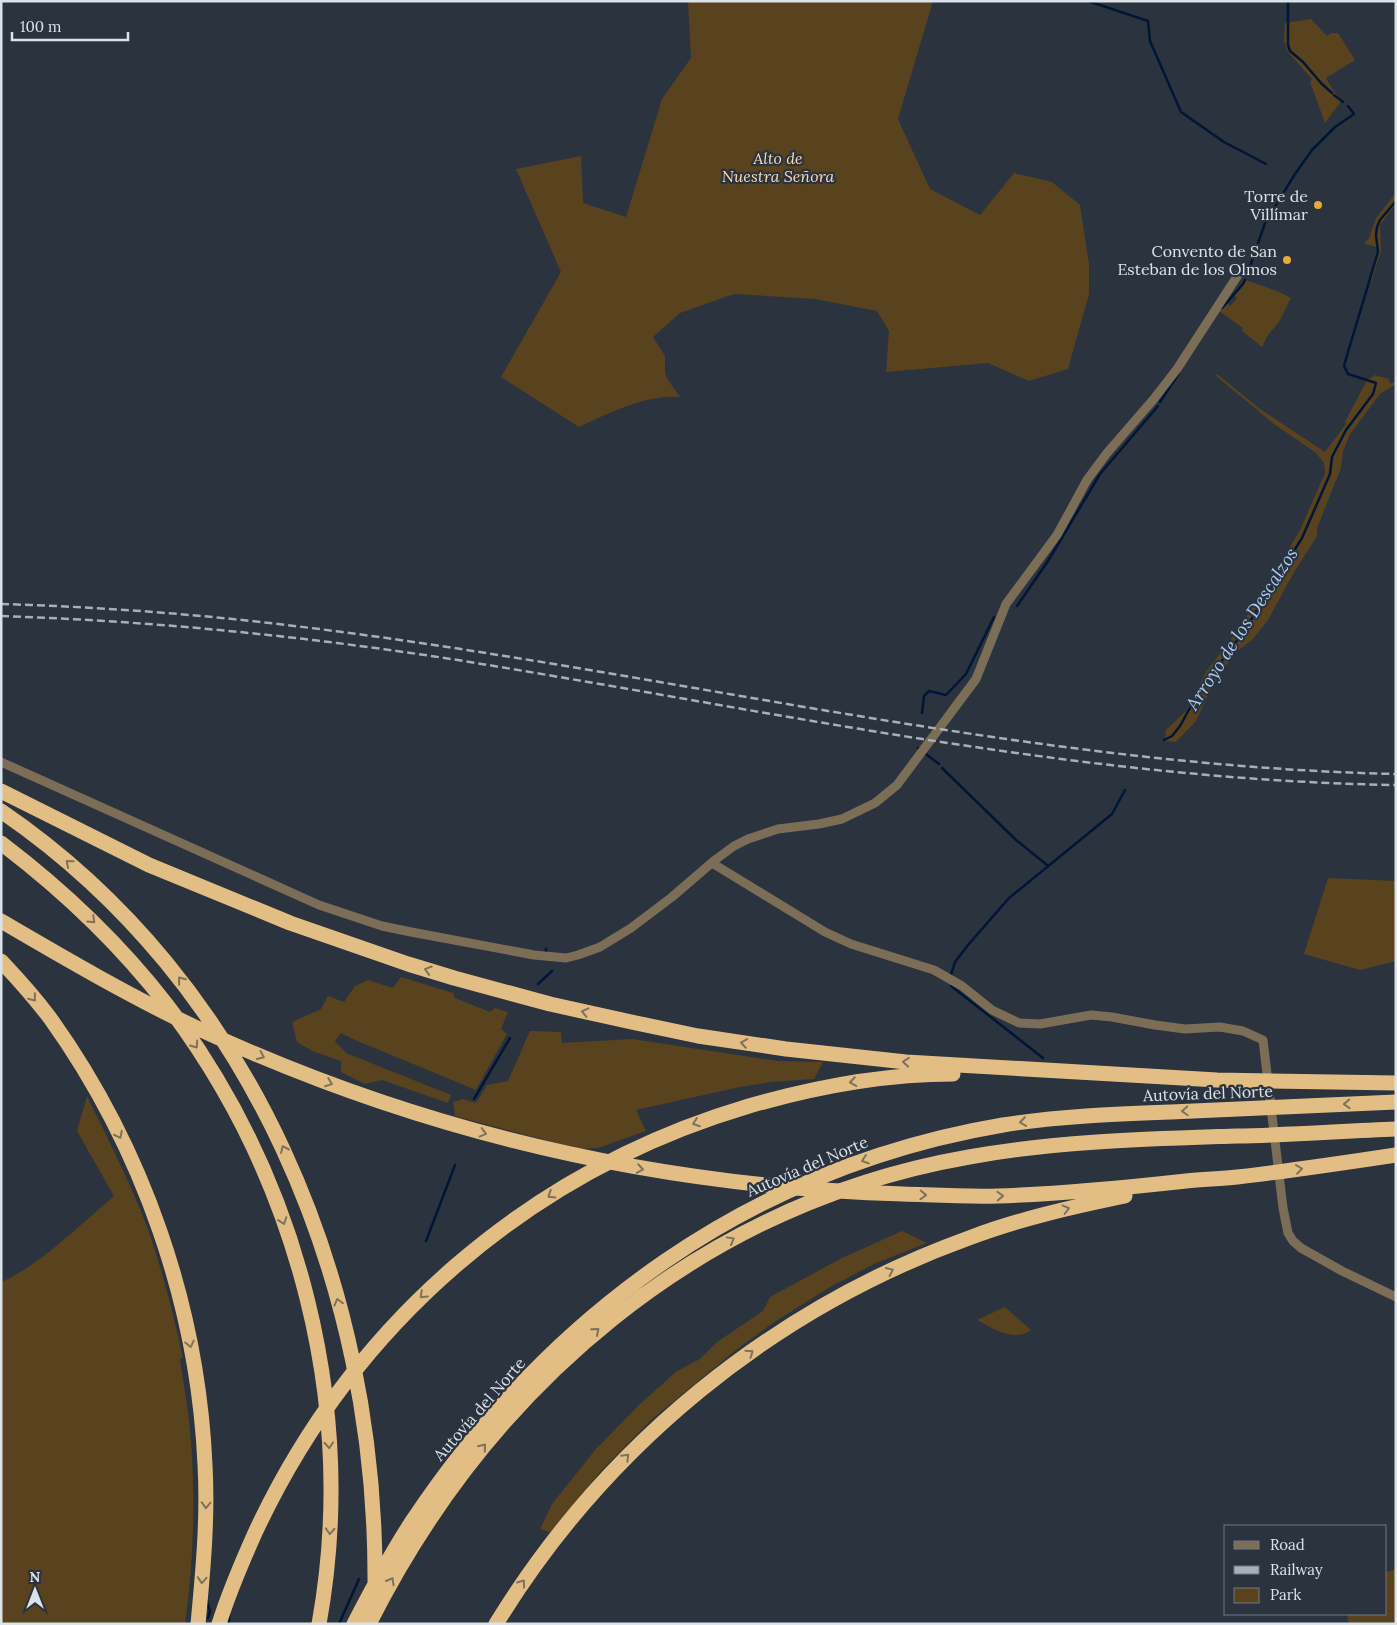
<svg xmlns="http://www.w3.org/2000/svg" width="1397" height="1625" viewBox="0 0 1397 1625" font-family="Lora,serif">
<rect width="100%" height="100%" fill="#2a333e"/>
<path fill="#59431e" d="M688,1H933L898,119L930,189L980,215L1014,173L1052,182L1080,205L1089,264V294L1068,369L1029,381L988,363L886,372L889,331L877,311L815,299L734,294L680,313L653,337L665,356V372L668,380L680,397C644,395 610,413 579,427L501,377L561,272L516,169L581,156L583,203L626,217L662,99L691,58Z
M1311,19L1327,36L1331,33H1338L1355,60L1326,78L1333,90L1342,100L1325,123L1310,82L1312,79L1288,52L1284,40L1285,23Z
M1396,193V204L1380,225L1381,251L1371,282L1369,280L1378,252V247L1364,244L1369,238L1376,218Z
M1246,280C1261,286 1276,289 1291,298L1279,322L1268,335L1262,347L1242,331L1243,328L1219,311L1227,303L1230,306L1237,298L1234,295L1244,285Z
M1217,374L1260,409L1325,452L1346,424L1345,422L1367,380L1375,375L1389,379L1390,384L1396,381V384L1380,394L1350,434L1343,451L1341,468L1317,528V536L1293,574L1268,620L1253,639L1235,653L1212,686L1196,721L1176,742L1165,741L1166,730L1186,711L1206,672L1238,630L1282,561L1300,530L1325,473L1324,463L1316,453L1274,424L1216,376Z
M1328,878L1396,881V961L1360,970L1304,954Z
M401,977L453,993L455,998L490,1012L495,1008L508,1012L501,1029L507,1034L476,1090L355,1040L341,1033L335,1041L346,1053L451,1095L448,1103L382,1080L365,1084L341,1072V1061L312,1051L297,1042L292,1022L321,1009L328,996L344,1002L355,986L368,980L393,988Z
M530,1031L561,1032L562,1043L632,1039L778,1061L823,1062L814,1079L771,1082L740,1087L636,1110L646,1131L598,1148L578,1149L455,1116L453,1102L463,1099L476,1103L487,1085L508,1081Z
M87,1096C109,1141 132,1186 149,1232C163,1273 174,1316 183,1358L180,1359C183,1382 188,1406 190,1430C196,1495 194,1560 185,1624H1V1282C38,1267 83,1222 114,1196L77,1131Z
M902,1231L927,1243L876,1263L830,1287L773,1323L736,1350L651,1420L600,1472L552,1533L540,1529L552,1504L596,1449L639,1405L677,1371L700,1359L717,1342L763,1311L770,1297L840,1259Z
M1005,1307L1031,1330C1014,1343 992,1328 977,1320Z
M1396,1569V1623L1349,1624L1347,1614H1386V1572Z"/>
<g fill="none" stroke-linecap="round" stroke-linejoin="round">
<path stroke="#011636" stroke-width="2.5" d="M1088,1L1148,21L1150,41L1181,112L1224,142L1266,164
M1288,1V45L1290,51L1303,62
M1303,62L1321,83
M1321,83L1332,93
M1334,95L1343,102
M1247,275L1265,223L1295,174L1312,150L1335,127L1354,114L1348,106
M1222,308L1243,284L1245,280
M1160,402L1179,373
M1017,606L1048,561L1100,474L1158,406
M922,713L924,696L929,691L946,695L966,674L994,617
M1164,740L1172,736L1180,726L1198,693L1244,631L1302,538L1330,474L1332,457L1346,430L1373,394L1376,383L1348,374L1344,366L1348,352L1378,252L1376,235L1377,227L1380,220L1396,201
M918,748L939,764
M942,768L1016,840L1047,865
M546,951V949
M951,975L955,962L968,945L1009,898L1112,814L1125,790
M538,984L552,971
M951,986L1043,1058
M474,1099L510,1038
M426,1241L455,1165
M207,1601L210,1611L208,1618
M229,1616V1624
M339,1624L359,1579"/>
<path stroke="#7c6d56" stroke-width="9" d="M1,762L319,905L382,926L411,932L534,955L566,958L578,955L600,947L631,928L672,897L715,860L734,846L748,839L778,829L819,824L842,819L875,803L897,785L976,679L1006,604L1057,535L1087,480L1107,453L1153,400L1177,369L1238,275
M712,863L825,932L851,944L934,970L962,986L992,1010L1019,1023L1040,1024L1091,1015L1112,1017L1155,1025L1185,1029L1220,1027L1243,1031L1263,1040L1283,1208L1288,1233L1293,1241L1301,1248L1342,1271L1396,1297"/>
<path stroke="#e3be84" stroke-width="15" d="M1,791L149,865L290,923L408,964L454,978L550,1004L636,1023L698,1036L786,1049L906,1062L1217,1080L1396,1083
M1,811C253,983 377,1285 375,1584
M1,843C63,890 119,943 167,1005C299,1179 358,1408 319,1624
M1,921C66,959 131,997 199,1029C423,1133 657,1187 903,1194C934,1195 966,1197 998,1196C1061,1194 1123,1188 1186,1181C1203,1179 1220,1179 1237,1177C1290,1171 1343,1163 1396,1155
M1,961C18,979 35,998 50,1018C143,1148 198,1306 205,1465C208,1518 203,1571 198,1624
M219,1624C229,1592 242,1562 255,1533C352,1324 529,1171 749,1106C815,1087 884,1074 953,1074
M354,1624C372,1589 391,1553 413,1520C552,1312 753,1167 1003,1125C1058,1116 1115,1114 1171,1112C1246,1108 1321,1106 1396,1102
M369,1624C490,1384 700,1204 969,1157C1057,1141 1147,1139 1237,1136C1290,1135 1343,1131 1396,1129
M496,1624C605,1446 772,1309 969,1238C1019,1219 1072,1207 1125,1196"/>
<path stroke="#a9afb8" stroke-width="2.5" stroke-dasharray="8 4" stroke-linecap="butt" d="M1,604C105,607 209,615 311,628C673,673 1029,766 1396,774
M1,616C152,621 302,636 451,659C764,709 1077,780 1396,785"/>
</g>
<defs><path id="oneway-chevron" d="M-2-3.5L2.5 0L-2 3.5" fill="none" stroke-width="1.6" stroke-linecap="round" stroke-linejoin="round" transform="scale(1.25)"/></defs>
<g stroke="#7d725e">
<use href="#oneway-chevron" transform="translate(69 863) rotate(-140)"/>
<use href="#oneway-chevron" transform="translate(92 920) rotate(44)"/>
<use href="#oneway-chevron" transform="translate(428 970) rotate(-163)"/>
<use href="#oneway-chevron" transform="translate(181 980) rotate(-129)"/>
<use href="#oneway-chevron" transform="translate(33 998) rotate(51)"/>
<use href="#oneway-chevron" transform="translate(585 1012) rotate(-167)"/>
<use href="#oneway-chevron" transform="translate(744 1043) rotate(-171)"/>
<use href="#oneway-chevron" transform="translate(195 1045) rotate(55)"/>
<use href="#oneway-chevron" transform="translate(261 1056) rotate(24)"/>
<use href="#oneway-chevron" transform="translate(906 1062) rotate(-175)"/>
<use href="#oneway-chevron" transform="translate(853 1082) rotate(171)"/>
<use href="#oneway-chevron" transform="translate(329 1083) rotate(21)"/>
<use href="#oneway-chevron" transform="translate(1347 1104) rotate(178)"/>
<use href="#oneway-chevron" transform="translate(1185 1111) rotate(177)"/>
<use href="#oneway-chevron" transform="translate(1023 1122) rotate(172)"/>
<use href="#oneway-chevron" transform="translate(696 1123) rotate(160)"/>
<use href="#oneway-chevron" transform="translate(483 1133) rotate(15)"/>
<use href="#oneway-chevron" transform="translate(119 1135) rotate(63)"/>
<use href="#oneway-chevron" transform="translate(284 1149) rotate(-114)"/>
<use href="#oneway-chevron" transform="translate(865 1160) rotate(161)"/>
<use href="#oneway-chevron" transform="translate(640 1169) rotate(9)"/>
<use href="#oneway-chevron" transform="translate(1299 1169) rotate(-8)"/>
<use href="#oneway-chevron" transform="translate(551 1195) rotate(148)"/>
<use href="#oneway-chevron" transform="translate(923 1195) rotate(2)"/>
<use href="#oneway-chevron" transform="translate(1000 1196) rotate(-2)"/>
<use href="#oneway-chevron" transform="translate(1066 1209) rotate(-14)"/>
<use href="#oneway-chevron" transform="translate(283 1221) rotate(71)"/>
<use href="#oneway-chevron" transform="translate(731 1240) rotate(-29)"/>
<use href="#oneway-chevron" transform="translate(890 1271) rotate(-25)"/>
<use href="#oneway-chevron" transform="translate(423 1295) rotate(136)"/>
<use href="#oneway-chevron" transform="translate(338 1302) rotate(-105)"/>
<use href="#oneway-chevron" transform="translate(596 1331) rotate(-41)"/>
<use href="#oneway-chevron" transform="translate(190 1344) rotate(78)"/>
<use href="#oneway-chevron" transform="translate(750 1353) rotate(-35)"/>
<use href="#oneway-chevron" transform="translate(329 1445) rotate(87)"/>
<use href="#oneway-chevron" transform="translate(483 1447) rotate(-51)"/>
<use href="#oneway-chevron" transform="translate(626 1457) rotate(-45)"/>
<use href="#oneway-chevron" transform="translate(206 1505) rotate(92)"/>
<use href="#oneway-chevron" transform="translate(330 1531) rotate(93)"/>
<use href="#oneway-chevron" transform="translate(202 1580) rotate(94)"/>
<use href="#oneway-chevron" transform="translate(391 1581) rotate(-60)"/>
<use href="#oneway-chevron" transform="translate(522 1583) rotate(-54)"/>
</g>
<g fill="#e8ab37" stroke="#2a333e" stroke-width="2">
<circle cx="1318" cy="205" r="5"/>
<circle cx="1287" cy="260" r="5"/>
</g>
<g text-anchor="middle" stroke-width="4.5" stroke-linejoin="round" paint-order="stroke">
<g font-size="16" font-style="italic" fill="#fbdcad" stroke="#2a333e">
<text x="778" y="164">Alto de<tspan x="778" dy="18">Nuestra Señora</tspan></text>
</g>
<g font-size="16" fill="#dce2e9" stroke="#2a333e" text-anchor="end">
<text x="1308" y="202">Torre de<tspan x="1308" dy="18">Villímar</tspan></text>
<text x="1277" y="257">Convento de San<tspan x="1277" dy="18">Esteban de los Olmos</tspan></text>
</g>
<g font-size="16" fill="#dce2e9" stroke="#2a333e">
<text transform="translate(1208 1093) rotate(-2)" y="6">Autovía del Norte</text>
<text transform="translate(807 1166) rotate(-23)" y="6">Autovía del Norte</text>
<text transform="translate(479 1409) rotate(-49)" y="6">Autovía del Norte</text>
</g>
<g font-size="18" font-style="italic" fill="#accbf6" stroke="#2a333e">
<text transform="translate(1242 629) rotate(-57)" y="6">Arroyo de los Descalzos</text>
</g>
</g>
<rect width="1397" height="1625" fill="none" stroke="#dce2e9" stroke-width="5"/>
<rect x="1224" y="1525" width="162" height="90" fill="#2a333e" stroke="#717982"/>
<rect x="1234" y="1541" width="25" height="8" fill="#7c6d56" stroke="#717982"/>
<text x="1270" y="1550" font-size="15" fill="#dce2e9">Road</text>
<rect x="1234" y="1566" width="25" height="8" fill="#a9afb8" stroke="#717982"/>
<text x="1270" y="1575" font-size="15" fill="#dce2e9">Railway</text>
<rect x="1234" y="1588" width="25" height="15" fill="#59431e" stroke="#717982"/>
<text x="1270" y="1600" font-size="15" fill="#dce2e9">Park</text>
<g transform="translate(35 1590)" stroke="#2a333e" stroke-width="4" paint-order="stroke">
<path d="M0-4L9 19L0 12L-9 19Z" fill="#dce2e9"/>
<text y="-8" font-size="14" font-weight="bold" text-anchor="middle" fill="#dce2e9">N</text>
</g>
<path d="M12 32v8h116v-8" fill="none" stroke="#dce2e9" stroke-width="2.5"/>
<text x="20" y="32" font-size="15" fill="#dce2e9" stroke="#2a333e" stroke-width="4" paint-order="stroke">100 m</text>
</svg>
